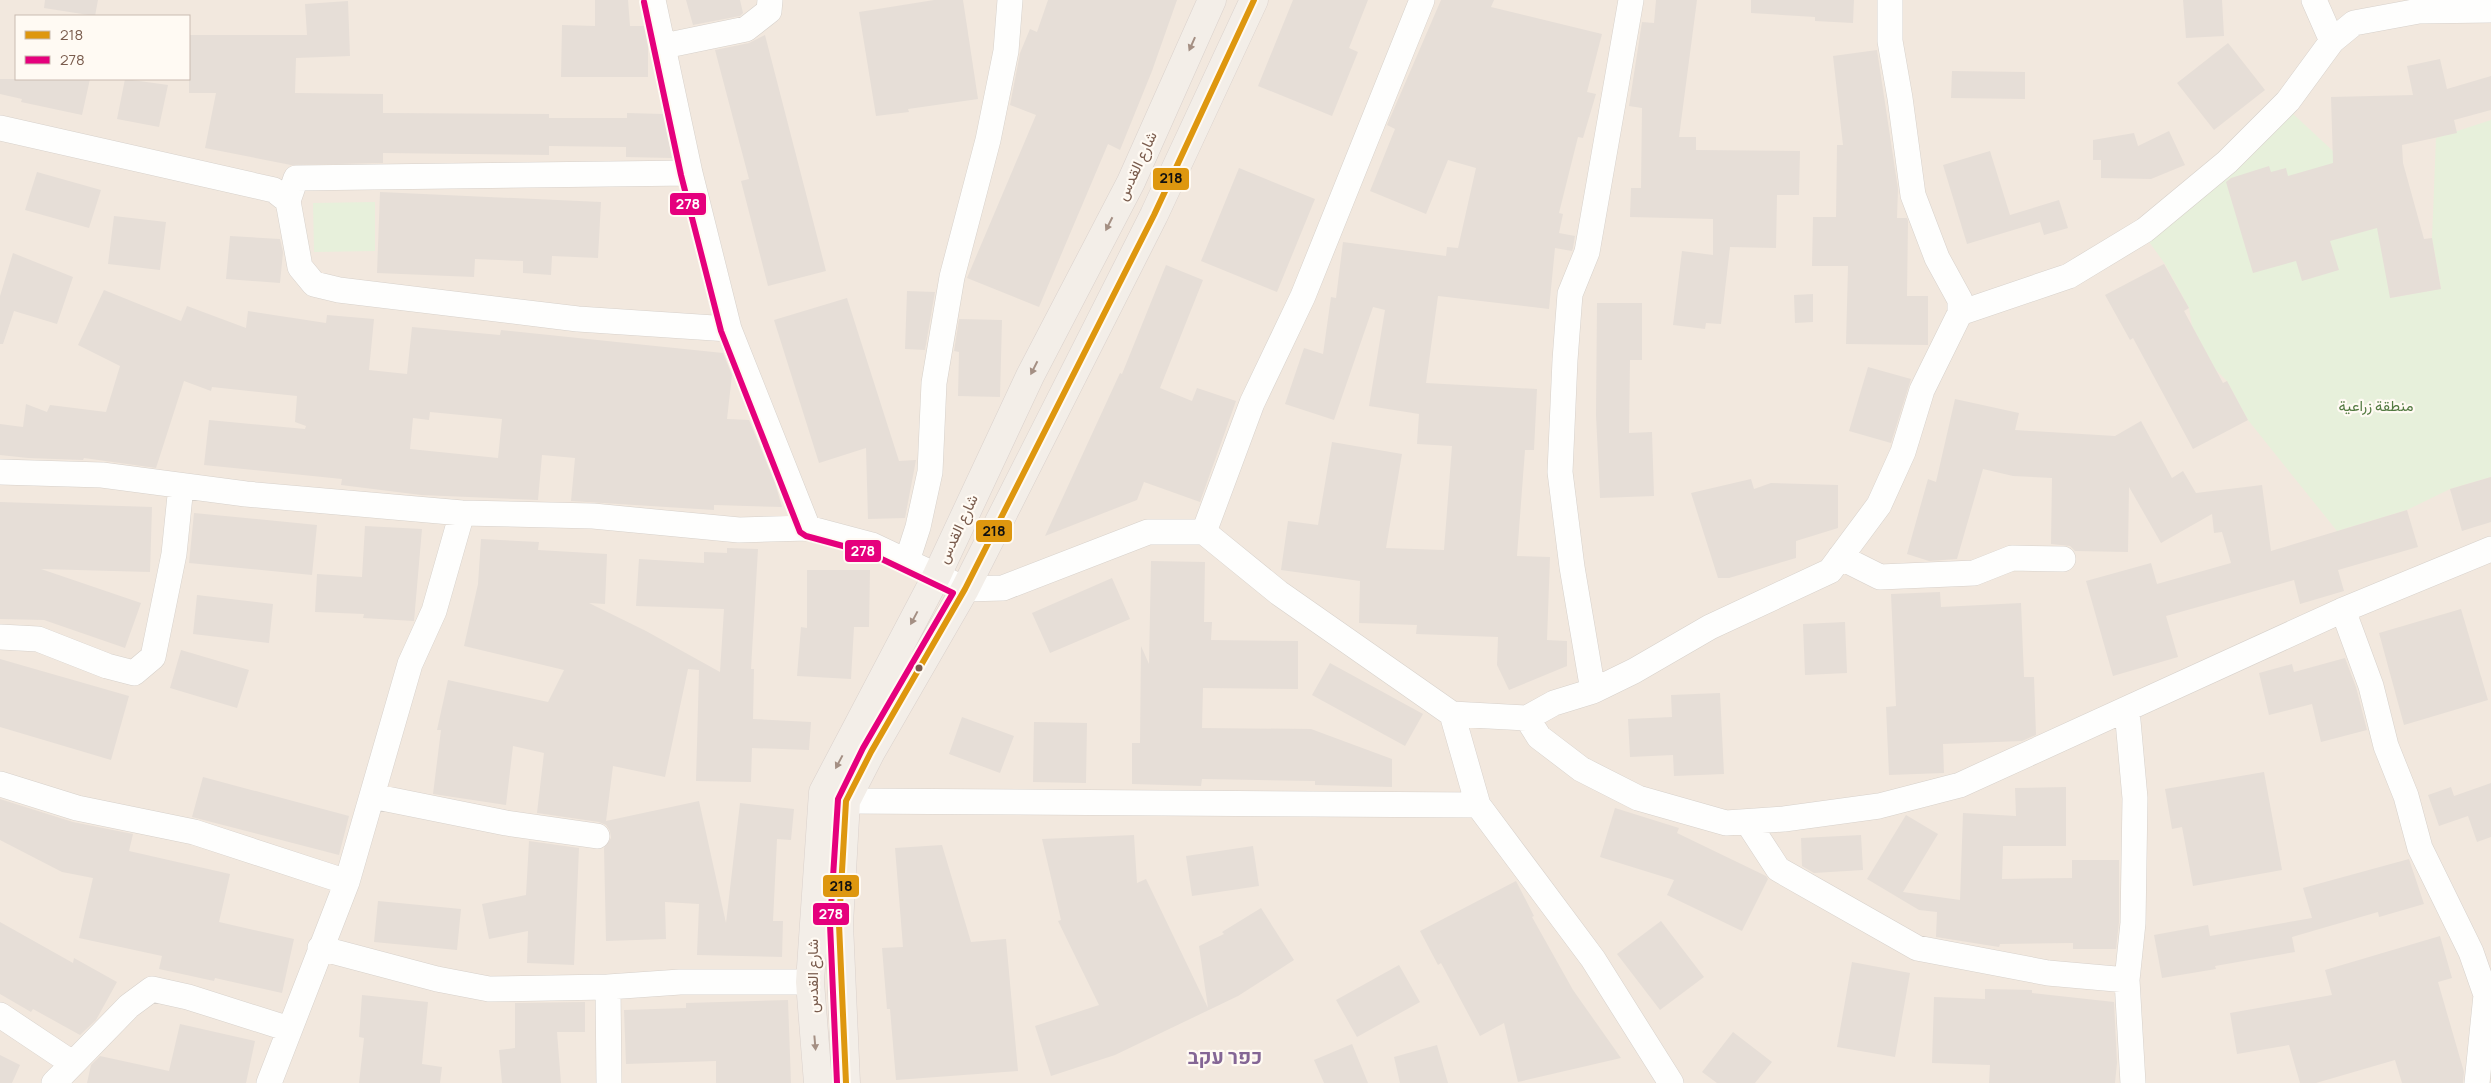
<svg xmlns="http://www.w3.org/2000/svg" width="2491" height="1083" viewBox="0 0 2491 1083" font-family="Manrope,Vazirmatn,Heebo,sans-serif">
<rect width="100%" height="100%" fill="#f9f5f0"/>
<path fill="#f2e8de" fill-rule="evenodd" d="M0,0H2491V1083H0ZM16,16H189V79H16Z"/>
<path fill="#e7f0db" d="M2291,112L2333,151L2402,149L2391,298L2441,288L2432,238L2436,138L2491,120V477L2450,489L2407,510L2337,531L2248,420L2227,381L2215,369L2192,326L2189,308L2165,264L2147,239Z
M375,202V251L314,252L313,203Z"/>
<path fill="#e6ded7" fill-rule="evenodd" d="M45,0H98L95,16L44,8Z
M595,0H628L630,26H644L648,47V77H561L562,25L595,26Z
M686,0H740L743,13L740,16L693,25Z
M934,0H963L978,99L908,109L909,112L876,116L859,12Z
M1048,0H1177L1152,71L1120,150L1108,144L1039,307L967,278L1036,115L1010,105L1020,53L1030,29L1037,32Z
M1293,0H1368L1349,48L1358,52L1332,116L1258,86Z
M1441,0H1494L1491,7L1602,34L1587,92L1596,94L1583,138L1578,137L1559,213L1563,214L1559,233L1575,236L1573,248L1572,251L1555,248L1549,309L1438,296L1426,383L1537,389L1534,450H1525L1517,556L1550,557L1547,640L1567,641V666L1509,690L1497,665L1498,637L1416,634L1417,625L1359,623L1360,581L1281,570L1288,521L1318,525L1332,442L1402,454L1386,548L1444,550L1452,446L1417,444L1419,414L1369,406L1385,310L1373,307L1334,420L1285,404L1304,348L1323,354L1331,297L1336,298L1343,242L1446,256L1447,247L1458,248L1476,168L1448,160L1426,214L1370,191L1395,129L1387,125Z
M1656,0H1697L1679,137H1696V150L1800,151L1799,195H1777L1776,248L1730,247L1721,324L1706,323L1705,329L1673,325L1682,251L1713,255V219L1630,217L1631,188H1641L1642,108L1629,106L1642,22L1654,23Z
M1751,0H1854L1853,23L1815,21V17L1751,13Z
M2183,0H2222L2224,36L2186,38Z
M348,1L350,56L296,58L295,93L383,94V113L549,114V118H627V113L663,114L672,158L626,157V147L549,146V155L383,153V163L291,165L205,148L216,93H189V35H307L305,4Z
M765,35L826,271L768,286L741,181L749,179L715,50L749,43Z
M2228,43L2265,90L2214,130L2177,83Z
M1877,50L1898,189L1897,218H1907L1908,221L1907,296H1928V345L1846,344L1848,266H1812L1813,217H1836L1837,145H1843L1833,56Z
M2440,59L2447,89L2491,76V110L2454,120L2457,133L2402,145L2403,163L2424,239L2432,238L2441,289L2390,298L2377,228L2330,241L2339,270L2302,281L2296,261L2253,273L2226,182L2231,178L2269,166L2271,172L2286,168L2288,176L2333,163L2331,97L2413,95L2407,66Z
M1952,71L2025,72V99L1951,98Z
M0,79H90L82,115L21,102L22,99L0,94Z
M125,79L168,85L159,127L117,119Z
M2169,131L2185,165L2151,179L2101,178V160H2093V140L2134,133L2138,146Z
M1990,151L2010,215L2059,200L2068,228L2044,235L2040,222L1967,244L1943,165Z
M1239,168L1315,199L1277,292L1201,261Z
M37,172L101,190L89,228L25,210Z
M380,192L601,202L598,258L552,256L551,275L523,273V261L475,259L474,277L377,273Z
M114,216L166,222L160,270L108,264Z
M230,236L280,239L283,252L280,283L226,279Z
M13,253L73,277L57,324L14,311L3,344H0V296Z
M2164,264L2189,308L2184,311L2223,383L2227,381L2248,420L2193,449L2133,338L2130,340L2105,295Z
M1166,265L1203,280L1160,388L1192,401L1197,388L1236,401L1200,502L1144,482L1137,500L1045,536L1120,373L1122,374Z
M104,290L181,321L187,306L246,328L248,311L326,323L327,315L374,319L369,370L407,374L412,327L500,335L501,330L723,353L732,375L727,419L749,420L775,483L782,507L714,505V510L571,501L575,458L542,455L538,500L421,495L341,485L342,479L204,465L209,420L305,429L306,426L295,422L297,396L212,387L211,391L184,381L156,468L84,458L83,460L28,458L0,455V424L23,427L26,404L47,412L50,405L106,412L120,366L78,345ZM430,412L502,419L498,458L410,449L413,418L429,420Z
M907,291L935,292L925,350L905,349Z
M1813,294V322L1795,323L1794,295Z
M847,298L899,461L916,460L905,518L868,519L866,448L819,463L774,320Z
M1597,303H1642V360H1630L1629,433L1652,432L1654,496L1600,498L1596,415Z
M959,319L1002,320L1000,397L958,396L959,352L954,351Z
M1868,367L1911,379L1891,443L1849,431Z
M1955,399L2019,413L2015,430L2115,436L2141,421L2172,478L2183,471L2196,493L2262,485L2271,551L2407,510L2418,547L2338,570L2344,591L2300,604L2294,580L2166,616L2178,657L2113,676L2086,581L2151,563L2157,584L2231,563L2222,532L2214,533L2212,514L2161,543L2129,487L2128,552L2075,551L2070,546L2051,544L2052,478L2013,476L1983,469L1957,559L1929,561L1907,554L1928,479L1936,482Z
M2491,477V522L2462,531L2450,489Z
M1751,479L1754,489L1771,483L1838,485V528L1796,541V558L1729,578H1718L1691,493Z
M0,502L152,507L150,572L41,569L141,603L125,648L44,620L0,619Z
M194,513L317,525L312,575L189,563Z
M365,526L422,529L414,621L363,618L364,614L315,612L317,574L362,577Z
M481,539L539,542L538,550L607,554L605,604L589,603L646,631L720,672L724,609L636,606L639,559L704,563V552L727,553V548L758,549L751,669H754L753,719L811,722L809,750L752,748L751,782L696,781L699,670L688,669L665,777L613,766L606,821L699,801L726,923L740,803L794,809L791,840L777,839L773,921H783L782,957L697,955L699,904L665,902L666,939L606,941L604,848L611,838L610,831L606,825L599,822L537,813L544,753L513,746L506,805L433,794L441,730H437L448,680L548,702L564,670L464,646L478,584Z
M1151,561L1205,562L1204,622H1212L1211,640L1298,641V689L1203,688L1202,728L1311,729L1392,759V787L1315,785V781L1202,779L1201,786L1132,784V743H1140L1141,646L1149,664Z
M807,570H870L869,627H854L851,679L797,676L801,627L807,628Z
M1112,578L1130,619L1050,653L1032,613Z
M1940,592L1941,607L2021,603L2024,677H2034L2036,735L2022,741L1943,744L1944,773L1889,775L1886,707L1896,706L1891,594Z
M197,595L273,604L269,643L193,634Z
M2461,609L2488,700L2404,725L2379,633Z
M1845,622L1847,673L1805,675L1803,624Z
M181,650L249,670L237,708L170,688Z
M2345,658L2356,687L2367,730L2321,742L2312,704L2269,715L2259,673L2292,664L2294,672Z
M0,659L129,696L111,760L0,727Z
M1330,663L1423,714L1405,746L1312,695Z
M1720,693L1724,774L1674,776L1673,755L1630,757L1628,719L1672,717L1671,695Z
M962,717L1014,736L1000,773L949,754Z
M1034,722L1087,723L1086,783L1033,782Z
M2264,772L2282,870L2193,886L2182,827L2172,829L2165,789Z
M203,777L349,816L339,855L192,817Z
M2491,783V837L2477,842L2468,816L2439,826L2428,795L2451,787L2454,796Z
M2066,787V846H2003L2002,879L2072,878V860H2119V922L2116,949H2073V943L2000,944L1999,947L1936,937L1937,912L1919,910L1867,879L1906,815L1938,834L1903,892L1960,900L1963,813L2016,816L2015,788Z
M0,799L73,822L133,834L129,851L230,874L219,922L294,939L282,993L215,978L214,981L159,969L162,956L79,938L93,878L62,872L0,840Z
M1615,808L1679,828L1677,833L1766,876L1768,879L1742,931L1667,895L1674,880L1600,857Z
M1134,835L1137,883L1146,879L1208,1008L1199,946L1224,934L1222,932L1261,908L1294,960L1238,996L1115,1055L1051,1076L1035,1026L1099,1005L1058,921L1061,920L1042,839Z
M1861,835L1863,870L1814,873L1802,866L1801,838Z
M529,841L579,848L574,965L527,963L528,931L489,939L482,904L526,895Z
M942,845L971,942L1006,939L1018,1071L896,1080L890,1009H887L882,948L903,947L895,848Z
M1253,846L1259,886L1192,896L1186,856Z
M2409,859L2424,904L2379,917L2378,912L2292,937L2295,952L2215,966L2216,969L2162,978L2154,935L2208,925L2210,936L2312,918L2303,888Z
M1516,881L1534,916L1532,917L1573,990L1621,1058L1518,1082L1504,1023L1480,1036L1441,963L1438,965L1420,931Z
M378,901L461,909L457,950L374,942Z
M1661,921L1704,977L1660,1010L1617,954Z
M0,922L73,963L74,958L117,982L96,1020L80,1035L33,1009L31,1012L0,994Z
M2440,936L2452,978L2438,982L2464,1072L2463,1083H2402L2395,1060L2316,1083H2300L2289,1045L2237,1054L2230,1013L2332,995L2325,970Z
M1852,962L1910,973L1895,1057L1837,1047Z
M1399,965L1420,1002L1357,1037L1336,1000Z
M1985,989L2032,990V993L2114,1002L2117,1063L2115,1083H1989L1990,1065L1932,1063L1934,997L1985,999Z
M362,995L428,1002L422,1064L442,1067L440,1083H359L364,1038L359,1037Z
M788,1000L791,1083H716V1061L626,1064L624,1010L686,1008V1003Z
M585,1002V1032H557L561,1083H502L499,1050L515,1048V1003Z
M180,1024L255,1041L246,1083H87L91,1065L100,1056L169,1071Z
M1733,1032L1772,1062L1755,1083H1717L1702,1072Z
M1352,1044L1368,1083H1324L1314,1060Z
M1437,1045L1448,1083H1400L1394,1057Z
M0,1055L20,1065L12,1083H0Z"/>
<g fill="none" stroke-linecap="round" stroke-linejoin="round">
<defs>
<path id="minor" d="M653,0L690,173L729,329L808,528
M1890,0V41L1900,98L1913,195L1937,258L1960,300V313
M2314,0L2332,41
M664,46L746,29L769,11L770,0
M0,128L274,190L288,201L300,267L314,284L339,290L578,319L729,329
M288,201L296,178L690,173
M0,472L102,475L246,494L462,513L593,516L739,530L808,528L872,545L965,589L1003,588L1148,532H1204L1279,593L1452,714L1478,805L1593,959L1671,1083
M1204,532L1252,403L1303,296L1422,0
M1840,557L1880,577L1974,573L2012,558L2063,559
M907,561L918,527L930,472L934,383L952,277L988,140L1006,51L1010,0
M2343,610L2371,686L2386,746L2406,796L2420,848L2471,952L2486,995L2477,1083
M0,637L38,639L107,666L134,673L153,657L174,554L181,486
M1593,691L1634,671L1710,627L1830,571L1879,505L1903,452L1922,390L1960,313L2069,276L2145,230L2227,162L2288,101L2332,41L2354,23L2419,11L2491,10
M2127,710L2135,798L2133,923L2127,980L2133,1083
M1452,714L1527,718L1554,703L1593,691L1572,567L1560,472L1565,360L1570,294L1587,252L1631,0
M1527,718L1539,737L1581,769L1638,798L1726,823L1784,819L1879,806L1960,785L2343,610L2491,549
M0,784L77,808L194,832L347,882
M372,796L506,823L597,836
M846,801L1478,805
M1748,823L1778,869L1917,948L2048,973L2127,980
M320,948L437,979L489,989L608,987
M0,1015L72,1063
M54,1083L129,1006L152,989L188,997L289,1029
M269,1083L347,882L410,664L434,611L462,513
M609,1083L608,987L680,982H810"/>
<path id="major" d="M818,1083L810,982L823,792L937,575L1030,376L1131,182L1212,0
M846,1083L839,924L846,801L871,752L965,589L1154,215L1254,0"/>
</defs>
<use href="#minor" stroke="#d7d1cb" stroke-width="26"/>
<use href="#major" stroke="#dad1cc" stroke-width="29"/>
<use href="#minor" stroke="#fefefd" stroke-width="25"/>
<use href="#major" stroke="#f3eee8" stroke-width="28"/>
<defs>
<path id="bus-1" d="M846,1083L839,924L846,801L871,752L965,589L1154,215L1254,0"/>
<path id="bus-2" d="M644,2L681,175L721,331L800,532L806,536L869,553L953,593L863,748L838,799L830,924L837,1083"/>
</defs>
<use href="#bus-1" stroke="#fffaf3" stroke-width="10"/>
<use href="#bus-2" stroke="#fffaf3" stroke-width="10"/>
<use href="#bus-1" stroke="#de970f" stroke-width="6"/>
<use href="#bus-2" stroke="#e5007d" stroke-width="6"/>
</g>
<defs><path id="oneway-solid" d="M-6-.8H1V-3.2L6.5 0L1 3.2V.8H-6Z" transform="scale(1.25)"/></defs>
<g fill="#a48f83">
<use href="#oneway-solid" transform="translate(1192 44) rotate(114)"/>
<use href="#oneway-solid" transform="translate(1109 224) rotate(117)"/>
<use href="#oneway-solid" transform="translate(1034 368) rotate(117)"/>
<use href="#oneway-solid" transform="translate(914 618) rotate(118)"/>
<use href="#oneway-solid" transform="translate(839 762) rotate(118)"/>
<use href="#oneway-solid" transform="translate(815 1043) rotate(85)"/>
</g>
<circle fill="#7a5c4d" stroke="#fffaf3" stroke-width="2" cx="919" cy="668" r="4.5"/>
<g text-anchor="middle" stroke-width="4.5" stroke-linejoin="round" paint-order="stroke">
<g font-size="15" fill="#7a5c4d" stroke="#fffaf3">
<text transform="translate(1137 166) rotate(-65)" y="5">شارع القدس</text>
<text transform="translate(958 529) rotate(-65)" y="5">شارع القدس</text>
<text transform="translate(813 976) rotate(-90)" y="5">شارع القدس</text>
</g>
<g font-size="15" fill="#537a41" stroke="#fffaf3">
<text x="2376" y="411">منطقة زراعية</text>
</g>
<g font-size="20" font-weight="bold" fill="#846695" stroke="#fffaf3">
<text x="1225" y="1064">כפר עקב</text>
</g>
</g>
<g stroke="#fffaf3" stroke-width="2">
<rect x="1152" y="167" width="38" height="24" rx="5" fill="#de970f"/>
<rect x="669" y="192" width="38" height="24" rx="5" fill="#e5007d"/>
<rect x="975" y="519" width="38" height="24" rx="5" fill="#de970f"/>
<rect x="844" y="539" width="38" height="24" rx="5" fill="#e5007d"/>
<rect x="822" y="874" width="38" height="24" rx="5" fill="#de970f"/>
<rect x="812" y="902" width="38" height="24" rx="5" fill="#e5007d"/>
</g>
<g font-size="14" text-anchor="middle" font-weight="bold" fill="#fff">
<text x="688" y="209">278</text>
<text x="863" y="556">278</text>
<text x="831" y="919">278</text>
</g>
<g font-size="14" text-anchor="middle" font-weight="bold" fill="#111">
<text x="1171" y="183">218</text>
<text x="994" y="536">218</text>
<text x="841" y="891">218</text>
</g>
<rect x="15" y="15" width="175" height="65" fill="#fffaf3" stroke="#cabbb1"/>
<rect x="25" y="31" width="25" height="8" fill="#de970f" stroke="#cabbb1"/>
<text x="60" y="40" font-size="15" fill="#7a5c4d">218</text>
<rect x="25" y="56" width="25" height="8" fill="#e5007d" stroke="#cabbb1"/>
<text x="60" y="65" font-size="15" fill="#7a5c4d">278</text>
</svg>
